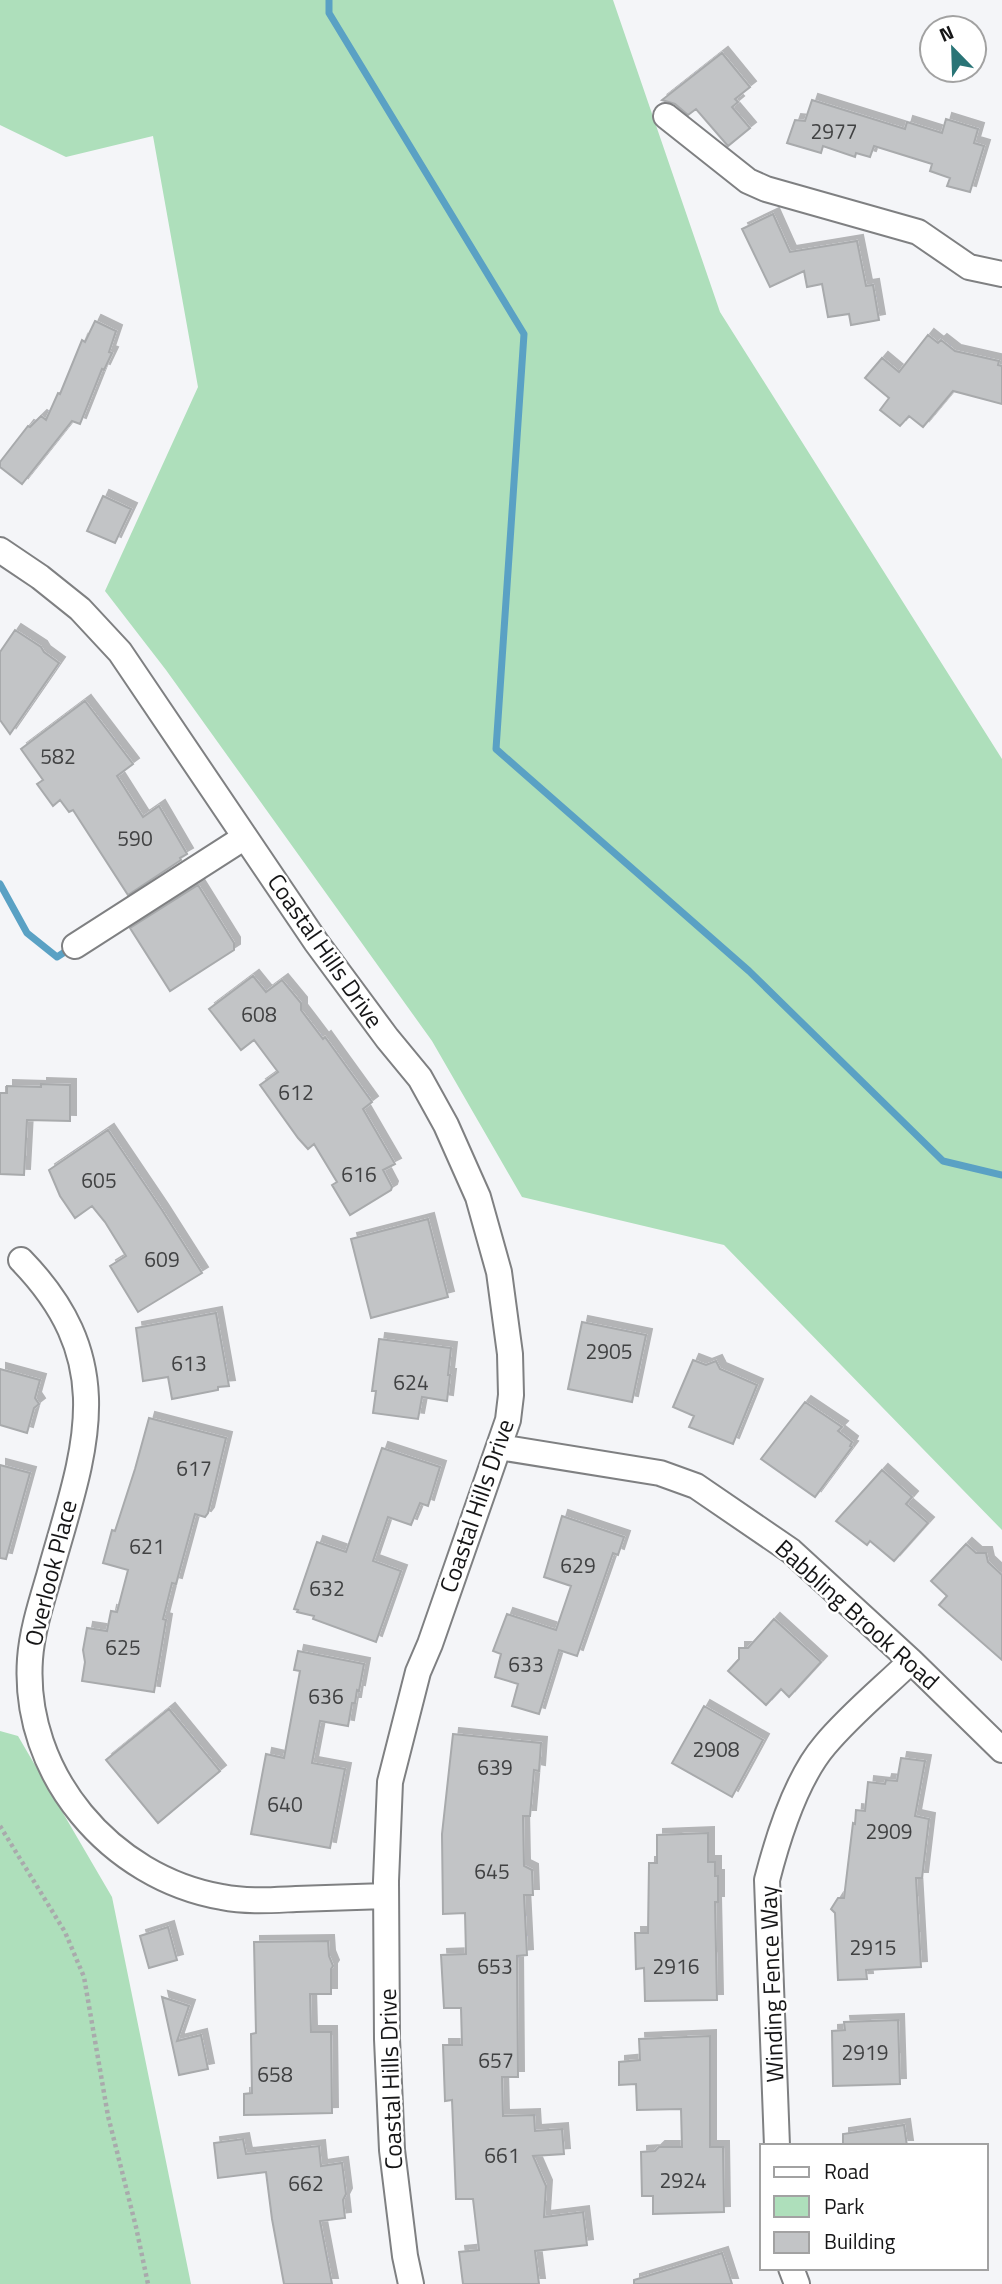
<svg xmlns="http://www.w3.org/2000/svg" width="1002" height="2284" viewBox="0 0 1002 2284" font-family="'Titillium Web',sans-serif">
<defs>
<filter id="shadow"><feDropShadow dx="6" dy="-6" stdDeviation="0" flood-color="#0004"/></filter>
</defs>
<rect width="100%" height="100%" fill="#f4f5f8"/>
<path fill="#aedfbb" d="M0,0H613L720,312L1002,759V1530L724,1245L522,1197L432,1041L166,670L105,591L198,387L153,136L66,157L0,125Z
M0,1731L18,1736L112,1897L191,2284H0Z"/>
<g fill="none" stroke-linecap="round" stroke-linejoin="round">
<path stroke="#5aa1c4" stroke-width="7" d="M329,0V13L524,334L496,749L749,971L943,1161L1002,1175
M0,884L27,933L57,957L71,948"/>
</g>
<path fill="#c2c4c6" stroke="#a8aaac" stroke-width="2" filter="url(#shadow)" d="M722,53L750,87L735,99L738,102L732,107L750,128L728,146L696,109L688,115L675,104L662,100Z
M812,100L905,129L907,122L942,133L946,119L978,129L974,143L984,146L970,192L947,186L950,178L930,171L932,164L874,146L870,157L856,153L855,157L823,146L821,153L787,143L795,120L805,121Z
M773,214L790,252L857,241L866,286L873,285L879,320L851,325L849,314L828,317L822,284L807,287L804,271L770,287L742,229Z
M95,321L116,331L109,352L112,353L104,370L102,369L80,424L72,421L22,484L0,467V462L28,426L30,427L41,416L46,420L58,393L60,394L82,340L85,342Z
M928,335L938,343L941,340L955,351L999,361L998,365L1002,366V404L953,391L923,427L909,416L900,426L880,410L889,398L865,378L882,358L899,372Z
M103,496L131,509L115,543L87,531Z
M15,630L41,647L44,652L59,663L10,734L0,720V652Z
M85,701L133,764L117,776L143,817L159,806L187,854L180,858L181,860L128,895L73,810L69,812L60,800L53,806L37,784L43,780L21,749Z
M198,885L234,943V950L170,991L130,928Z
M253,976L266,992L282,980L301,1003V1010L323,1039L325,1037L372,1102L363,1109L395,1164L383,1170L392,1187L391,1190L350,1215L332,1185L337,1182L314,1144L308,1149L298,1138L260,1085L278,1072L254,1040L241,1050L209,1009Z
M41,1084L70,1085V1121L27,1120L24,1175L0,1174V1093H7V1086L41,1087Z
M108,1130L162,1210L202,1273L138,1312L110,1266L126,1256L105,1222L92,1206L75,1218L60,1196L49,1170Z
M428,1219L448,1297L371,1318L351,1239Z
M216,1313L229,1386L218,1387V1390L172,1399L168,1377L143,1381L136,1328Z
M582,1322L646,1335L632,1402L568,1389Z
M379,1339L451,1348L448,1375H450L447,1401L422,1397L418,1419L373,1413L376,1391H372Z
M693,1360L706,1365L716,1361L720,1369L757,1385L733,1444L689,1427L694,1416L673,1407Z
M0,1369L40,1380L35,1398L39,1404L34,1408L27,1433L0,1425Z
M805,1402L842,1427L838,1431L852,1442L850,1446L852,1447L815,1497L761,1459Z
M149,1418L226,1438L208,1513L205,1517L195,1514L176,1584L172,1583L163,1619L166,1620L154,1692L82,1681L85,1662L83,1650L87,1628L107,1631L111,1611L117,1612L128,1570L103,1563L112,1530L115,1531L135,1469Z
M382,1448L440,1467L428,1506L420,1503L411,1525L388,1517L373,1561L401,1571L376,1642L313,1619L314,1616L297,1612L298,1610L294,1609L317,1542L346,1552Z
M0,1465L30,1473L6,1559L0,1558Z
M882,1470L912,1497L906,1504L928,1523L894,1561L870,1541L867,1545L836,1521Z
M562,1516L624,1537L618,1555L613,1553L577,1656L559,1650L539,1714L512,1706L518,1684L495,1677L501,1654L493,1651L507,1614L556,1630L571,1586L544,1577Z
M966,1544L976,1553H986L988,1562L1002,1575V1660L939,1605L947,1596L931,1581Z
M774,1619L821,1662L789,1697L781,1689L766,1705L728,1671L739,1659V1648H748Z
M298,1651L364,1664L359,1691L357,1690L355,1703H352L348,1726L320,1721L312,1763L345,1769L330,1848L251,1834L266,1754L284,1758L300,1671L294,1670Z
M704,1706L763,1740L732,1797L672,1763Z
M169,1709L220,1771L158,1823L106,1760Z
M453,1734L541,1743L539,1771L534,1770L530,1816H523L524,1866L532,1870L533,1895H524L527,1955L517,1956L518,2077H502L503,2116L534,2115L535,2131L562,2129L564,2154L533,2156L546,2186L544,2217L583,2212L587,2245L535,2251L539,2284H463L459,2252L479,2250L473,2199H456L452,2100L445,2101L443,2045H462L461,2008H444L441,1955L466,1954L465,1913L443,1914L442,1834Z
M901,1758L925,1761L915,1816L929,1819L922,1878H916L921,1967L866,1970L867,1979L838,1980L835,1913L831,1909L838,1898H844L853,1823L855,1824L856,1810L865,1811L868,1782L885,1784L886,1780L897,1781Z
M708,1833V1862H715V1876H718V1902H715L717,2000L645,2001L644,1968L636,1969L635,1933H648L649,1863H657V1835Z
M168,1927L177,1960L149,1968L140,1936Z
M328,1941L329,1956L333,1966L331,1969V1994H310L311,2032H331L332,2113L244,2115V2094L252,2093L251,2034L256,2033L254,1942Z
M162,1997L189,2006L177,2041L201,2035L208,2069L179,2075Z
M898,2020L900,2084L833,2086L832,2031L845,2030L844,2022Z
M710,2036V2147H723L724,2212L653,2214V2196H642L641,2152L655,2151L659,2147H682L681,2109L637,2110L636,2084L619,2085V2062L640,2060L639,2039Z
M904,2125L907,2146H843V2134Z
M243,2139L246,2154L319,2146L321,2166L342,2163L346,2194L343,2200L345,2218L320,2221L332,2284H284L272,2219L266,2172L218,2178L214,2143Z
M722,2253L732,2284H634V2280Z"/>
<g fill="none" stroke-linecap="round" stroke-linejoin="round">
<defs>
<path id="minor" d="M666,116L748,181L766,189L918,232L969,267L1002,274
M0,550L40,577L80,609L120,652L316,942L387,1038L420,1078L446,1125L478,1197L499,1272L510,1354L511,1395L508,1420L430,1644L418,1672L390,1782L386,1881L387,2039L392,2150L405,2256L411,2284
M75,946L245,837
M21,1260C123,1365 83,1454 49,1576C41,1603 32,1631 30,1659C22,1774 111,1878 222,1897C247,1902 272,1900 296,1899C326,1898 356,1897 386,1896
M499,1447L660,1473L696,1486L791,1551L911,1661L1002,1750
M777,2146L767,1880C778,1837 796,1779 825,1745C850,1715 882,1689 911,1661
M791,2268L797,2284"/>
</defs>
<use href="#minor" stroke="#7f8082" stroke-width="28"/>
<path stroke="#a9aaac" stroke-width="4.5" stroke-dasharray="3.5 3.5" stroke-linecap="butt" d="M0,1826L65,1932L84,1977L108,2116L136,2227L148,2284"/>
<use href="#minor" stroke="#fff" stroke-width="24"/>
</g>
<g text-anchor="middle" stroke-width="5" stroke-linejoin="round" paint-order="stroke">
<g font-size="21" fill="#414243">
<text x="834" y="139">2977</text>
<text x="58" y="764">582</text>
<text x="135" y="846">590</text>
<text x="259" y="1022">608</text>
<text x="296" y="1100">612</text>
<text x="359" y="1182">616</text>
<text x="99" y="1188">605</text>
<text x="162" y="1267">609</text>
<text x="609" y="1359">2905</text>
<text x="189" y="1371">613</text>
<text x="411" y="1390">624</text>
<text x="194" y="1476">617</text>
<text x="147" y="1554">621</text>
<text x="578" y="1573">629</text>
<text x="327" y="1596">632</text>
<text x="123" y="1655">625</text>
<text x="526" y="1672">633</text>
<text x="326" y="1704">636</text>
<text x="716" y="1757">2908</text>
<text x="495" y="1775">639</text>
<text x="285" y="1812">640</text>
<text x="889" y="1839">2909</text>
<text x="492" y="1879">645</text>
<text x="873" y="1955">2915</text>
<text x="495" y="1974">653</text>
<text x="676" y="1974">2916</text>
<text x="865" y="2060">2919</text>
<text x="496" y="2068">657</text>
<text x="275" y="2082">658</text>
<text x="502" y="2163">661</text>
<text x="683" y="2188">2924</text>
<text x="306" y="2191">662</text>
</g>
<g font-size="24" fill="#161617" stroke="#fff">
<text transform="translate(325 951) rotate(55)" y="8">Coastal Hills Drive</text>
<text transform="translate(477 1506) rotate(-71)" y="8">Coastal Hills Drive</text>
<text transform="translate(51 1573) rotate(-76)" y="8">Overlook Place</text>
<text transform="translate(857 1615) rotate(42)" y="8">Babbling Brook Road</text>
<text transform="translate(772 1984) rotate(-92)" y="8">Winding Fence Way</text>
<text transform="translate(391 2079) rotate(-92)" y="8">Coastal Hills Drive</text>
</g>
</g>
<rect x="760" y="2144" width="228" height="126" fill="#ffffff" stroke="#a2a2a2" stroke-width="2"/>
<rect x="774" y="2167" width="35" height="10" fill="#ffffff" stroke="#a2a2a2" stroke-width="2"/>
<text x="824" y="2179" font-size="21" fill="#161617">Road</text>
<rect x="774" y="2196" width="35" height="21" fill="#aedfbb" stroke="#a2a2a2" stroke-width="2"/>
<text x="824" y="2214" font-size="21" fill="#161617">Park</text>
<rect x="774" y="2232" width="35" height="21" fill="#c2c4c6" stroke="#a2a2a2" stroke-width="2"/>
<text x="824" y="2249" font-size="21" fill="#161617">Building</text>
<g transform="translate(953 49) rotate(337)"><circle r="33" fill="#ffffff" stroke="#a2a2a2" stroke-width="2"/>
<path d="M0-5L12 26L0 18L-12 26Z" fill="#297476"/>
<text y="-10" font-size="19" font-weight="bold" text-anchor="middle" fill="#161617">N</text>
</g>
</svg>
